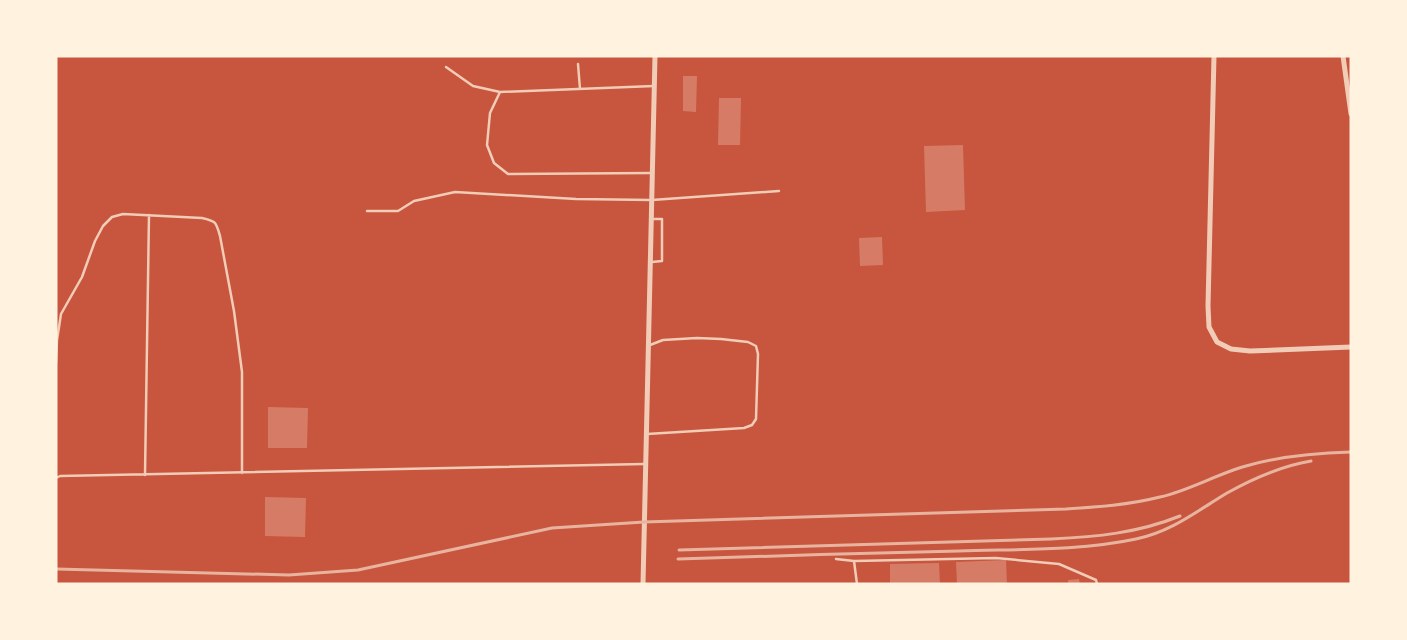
<svg xmlns="http://www.w3.org/2000/svg" width="1407" height="640" viewBox="0 0 1407 640" font-family="'DejaVu Sans',sans-serif">
<rect width="100%" height="100%" fill="#c8553d"/>
<path fill="#d67c66" d="M683,76H697L696,112L683,111Z
M719,98H741L740,145H718Z
M963,145L965,210L926,212L924,146Z
M882,237L883,265L860,266L859,238Z
M268,407L308,408L307,448H268Z
M265,497L306,498L305,537L265,536Z
M1006,560L1007,584H957L956,562Z
M939,563L940,584H890V564Z
M1079,579L1080,584H1068V580Z"/>
<g fill="none" stroke-linecap="round" stroke-linejoin="round">
<path stroke="#f1ccb7" stroke-width="2.5" d="M578,64L580,89
M446,67L473,86L500,92L654,86
M500,92L490,113L487,145L494,163L508,174L652,173
M367,211H398L414,201L455,192L576,199L652,200L779,191
M651,219H662V261L652,262
M56,363L57,340L61,314L82,277L95,241L103,226L112,217L123,214L202,218C216,221 216,222 220,236L234,311L242,372V473
M647,434L744,428L752,425L756,419L758,354L756,346L748,342L721,339L697,338L663,340L650,345
M145,475L149,215
M56,478L60,476L644,464
M836,559L854,561L857,584
M854,561L996,558L1059,564L1096,580L1097,584"/>
<path stroke="#f1ccb7" stroke-width="5" d="M1214,56L1208,306L1209,327L1217,342L1231,349L1250,351L1351,347
M1343,56L1351,114
M643,584L655,56"/>
<path stroke="#e9b49f" stroke-width="3" d="M679,550L1051,539C1096,537 1138,533 1180,516
M678,559C772,556 865,553 959,551C1016,549 1080,551 1136,539C1171,532 1197,511 1227,493C1254,478 1281,466 1311,461
M56,569L289,575L358,570L552,528L644,522L1066,509C1098,507 1128,505 1160,497C1188,491 1217,474 1246,466C1280,456 1316,453 1351,452"/>
</g>
<rect width="1407" height="640" fill="none" stroke="#fff3e0" stroke-width="115"/>
</svg>
